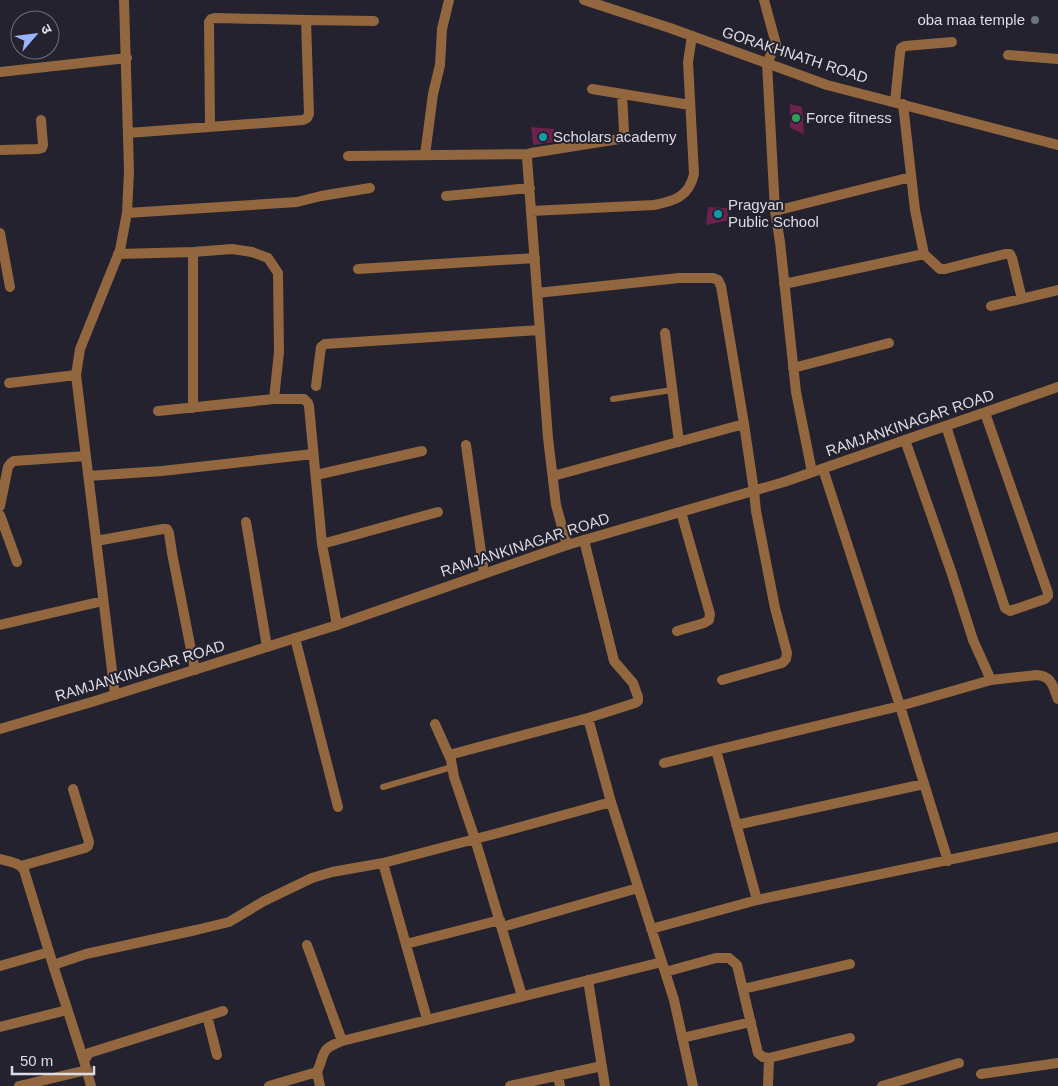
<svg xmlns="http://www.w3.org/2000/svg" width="1058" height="1086" viewBox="0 0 1058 1086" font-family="Helvetica,'Noto Sans Devanagari',sans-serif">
<rect width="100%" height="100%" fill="#23222e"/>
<path fill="#6c224c" d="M790,104L802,107L804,134L790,128Z
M531,127L554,129V142L533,145Z
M708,207L727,208L729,220L706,225Z"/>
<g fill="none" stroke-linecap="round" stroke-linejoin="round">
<path stroke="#92663e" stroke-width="6" d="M613,399L672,390
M383,787L452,767"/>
<path stroke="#92663e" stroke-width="10" d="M764,0L776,44L767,63L775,211L780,242L796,392L812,472
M1008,55L1058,59
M0,72L127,58
M592,89L690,105
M895,102L900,53L901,48L905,46L952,42
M210,127L209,22L211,19L215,18L306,20L374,21
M128,133L303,120L307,118L309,114L306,20
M0,150L38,149L42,148L43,145L41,120
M528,154L527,158L548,438L556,505L567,545
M425,155L433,94L440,65L442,29L449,0
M348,156L528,154L531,153L619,139L622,136L624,132L622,94
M446,196L530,188
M531,211L654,205C674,201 689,197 694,174L688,62L692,36
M775,211L911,177
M127,213L297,202L321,196L370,188
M0,233L10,287
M118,254L193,252L232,249L252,252L268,258L278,273L279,352L274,399
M924,254L940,269H945L1005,254H1010L1012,258L1022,299
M358,269L535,258
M784,284L924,254L915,210L903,104
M537,293L679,278H713L718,280L721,286L744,424L754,491L756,511L775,608L787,653L786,659L782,663L722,680
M991,306L1058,290
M665,333L679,442
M793,368L889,343
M9,383L76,375
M316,386L321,347L325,344L540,330
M193,408V252
M158,411L274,399H304L308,403L309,406L322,544L337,625
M946,426L1005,608L1010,611L1045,599L1048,596V593L985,413
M905,440L952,574L973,640L991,680
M466,445L484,573
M823,469L900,706L948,861
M316,475L422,451
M88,476L162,471L313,454
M553,476L744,424
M0,506L8,467L11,463L14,461L86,456
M0,515L17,562
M246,522L267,647
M96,541L163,529H167L169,533L172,553L195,670
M322,544L438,512
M0,625L103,601
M677,631L704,623L709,620L710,614L681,512
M295,638L338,807
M115,695L76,375L80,349L120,250L127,213L129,171L124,0
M588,718L611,802L674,1000L693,1086
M435,724L451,760L454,777L475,839L522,996
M449,755L588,718L635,703L638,701V697L633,683L614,661L584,540
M664,763L716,750
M736,825L924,784
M0,859C9,862 19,862 24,870L53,965L84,1061
M383,863L427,1019
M21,866L85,848L88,846L89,842L73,789
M757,900L716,750L900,706L991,680L1037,675C1052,676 1053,687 1058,699
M502,927L638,888
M651,929L757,900L1058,837
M406,944L500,920
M307,945L342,1041
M53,965L86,954L196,930L229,922L264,901L312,878L332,872L383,863L502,832L611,802
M0,966L49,952
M665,972L716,958H729L737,965L758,1053L763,1057L769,1058L850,1038
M588,980L605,1086
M743,989L850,964
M207,1016L217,1055
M0,1027L67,1010
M682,1038L751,1022
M317,1072L320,1086
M981,1074L1058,1063
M558,1075L560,1086
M19,1086L87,1070
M91,1086L84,1061L89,1053L223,1011
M269,1086L317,1072C326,1052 319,1050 342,1041L662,962
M510,1086L602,1066
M768,1086L769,1058
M882,1086L959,1063"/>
<path stroke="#92663e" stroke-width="10" d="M584,0L670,28L827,85L1058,145
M0,729L95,701L337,625L567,545L784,482L1058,387"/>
</g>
<circle fill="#6b7280" stroke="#23222e" stroke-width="2" cx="1035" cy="20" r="5"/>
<circle fill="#2e9e5b" stroke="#23222e" stroke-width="2" cx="796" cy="118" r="5"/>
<g fill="#0f9aa8" stroke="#23222e" stroke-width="2">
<circle cx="543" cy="137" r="5"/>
<circle cx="718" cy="214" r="5"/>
</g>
<g text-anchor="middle" stroke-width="4" stroke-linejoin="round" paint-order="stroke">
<g font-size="15" fill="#dddce5" stroke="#23222e" text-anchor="start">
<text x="1025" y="25" text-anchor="end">oba maa temple</text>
<text x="806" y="123">Force fitness</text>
<text x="553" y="142">Scholars academy</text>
<text x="728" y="210">Pragyan<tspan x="728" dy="17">Public School</tspan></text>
</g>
<g font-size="15" fill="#dddce5" stroke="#23222e">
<text transform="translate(795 55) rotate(18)" y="5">GORAKHNATH ROAD</text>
<text transform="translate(910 423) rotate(-19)" y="5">RAMJANKINAGAR ROAD</text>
<text transform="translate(525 545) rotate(-18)" y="5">RAMJANKINAGAR ROAD</text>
<text transform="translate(140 671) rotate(-17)" y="5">RAMJANKINAGAR ROAD</text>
</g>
</g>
<g transform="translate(35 35) rotate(62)"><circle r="24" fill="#23222e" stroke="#6d6c77"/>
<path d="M0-4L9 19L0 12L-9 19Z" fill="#9ab5fd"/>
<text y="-8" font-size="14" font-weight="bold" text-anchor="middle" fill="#dddce5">उ</text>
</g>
<path d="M12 1066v8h82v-8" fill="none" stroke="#dddce5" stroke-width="2.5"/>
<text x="20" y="1066" font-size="15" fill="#dddce5" stroke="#23222e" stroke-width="4" paint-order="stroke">50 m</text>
</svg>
